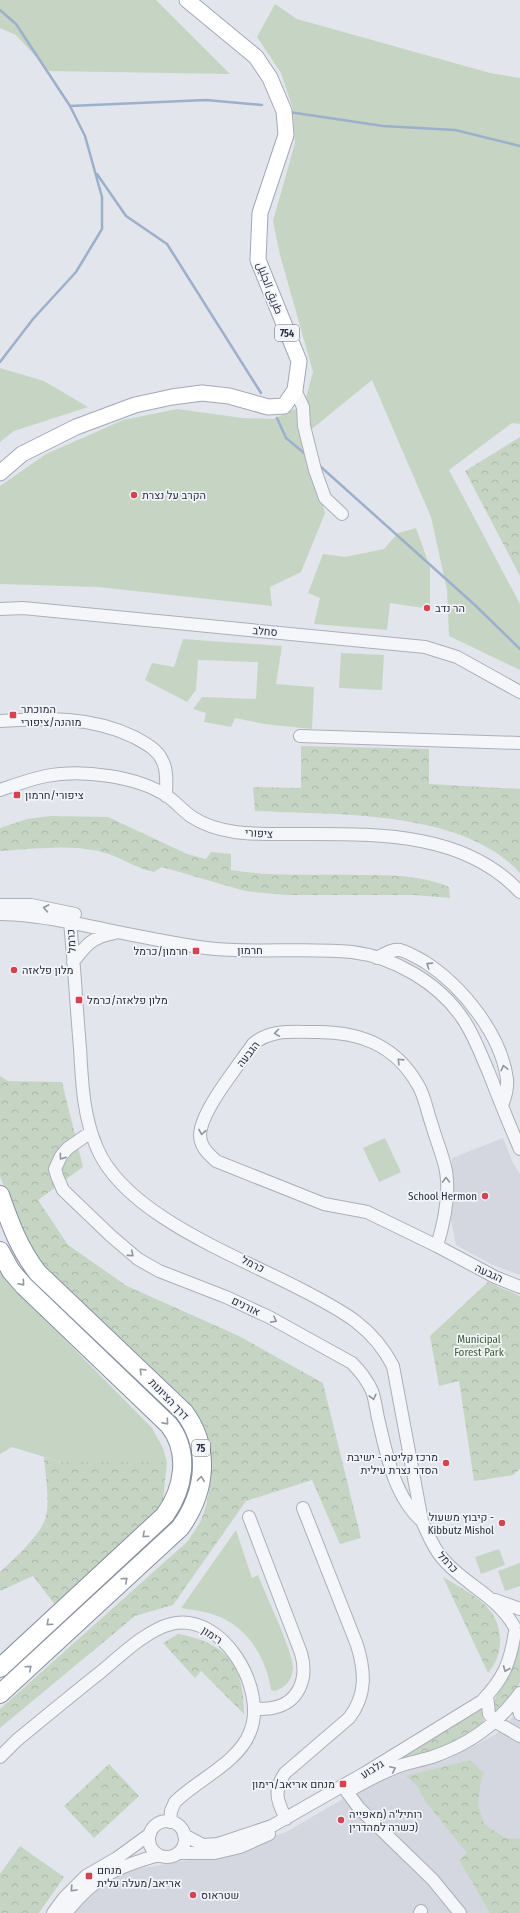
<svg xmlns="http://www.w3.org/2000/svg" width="520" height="1913" viewBox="0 0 520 1913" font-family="'Fira Sans Condensed',Cairo,Heebo,sans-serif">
<defs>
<pattern id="forest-crowns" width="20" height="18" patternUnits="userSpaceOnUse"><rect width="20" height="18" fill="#c6d5c3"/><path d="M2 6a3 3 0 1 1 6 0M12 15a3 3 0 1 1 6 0" fill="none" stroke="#aab7a9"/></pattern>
</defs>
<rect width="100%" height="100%" fill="#e2e5eb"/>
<path fill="#d4d7e0" d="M503,1138L513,1163L520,1174V1275L493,1265L456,1245L449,1210L452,1158Z
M520,1710V1913H64L114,1873L223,1854L286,1832L381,1777L447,1760L495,1735Z"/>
<path fill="#c6d5c3" d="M0,0H156L230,74L49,71L16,35L0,28Z
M275,4L297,19L490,73L520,78V424L512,423L449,470L520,604V670L449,636L447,590L431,517L372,380L302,437L325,513L301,572L270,587L272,606L98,587L0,584V486L46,454L123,420L177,409L243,418L273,419L304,405L313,372L280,255L273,221L295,143L293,109L281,73L257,37Z
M0,368L44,381L88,407L14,431L0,442Z
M416,528L430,567V609L390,603L387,630L314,624L320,598L308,593L323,554L345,557L384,549L398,533Z
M183,639L282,646L276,684L314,687L312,729L264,724L235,718L231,727L204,722L206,713L193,709L202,697L256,699L258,662L198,660L196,690L187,702L145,680L152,663L174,667Z
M341,653L384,655L382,690L339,688Z
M385,1138L401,1172L379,1182L363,1148Z
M0,1263L20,1294L152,1428L163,1448L167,1462H61L12,1447L0,1454Z
M236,1530L252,1578L258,1575C265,1593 294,1654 293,1668C292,1680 286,1687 275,1691L271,1690C266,1657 247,1626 215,1615C204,1611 192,1610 181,1608Z
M499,1549L505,1565L481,1574L475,1557Z
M520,1563V1586L505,1591L498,1571Z"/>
<path fill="url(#forest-crowns)" d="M520,437V576L465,471Z
M301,746L429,749V784L520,789V873C462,809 335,815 255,811L253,787L301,788Z
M50,816L108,817L187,854L206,859L211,852L231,854V870C273,877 317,874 359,875C390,875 421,875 449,887L450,898L415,895H286L245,891L162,867L154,872C135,868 119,856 99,851C67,844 32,849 0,851V828L27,819Z
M0,1076L8,1081L62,1082L83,1167L38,1200L68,1245L127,1286L239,1336L323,1383L361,1538L340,1544L312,1480L246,1501L173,1605L135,1616L0,1728V1709L188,1541C192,1534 198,1527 201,1520C213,1493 215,1445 200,1419C196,1412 190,1405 185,1399L42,1265L19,1229L0,1176Z
M488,1282L520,1296V1469L513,1475L474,1481L459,1381L439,1386L430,1336Z
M44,1457L61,1462H167L163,1500L154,1514L59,1610L33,1576L0,1591V1572C13,1560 35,1540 43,1524C52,1508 45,1475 44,1457Z
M443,1577C467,1592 500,1605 500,1639C500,1653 497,1662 488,1673Z
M178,1634C227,1643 244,1665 244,1714L201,1671L195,1678L163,1643Z
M516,1645L520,1646V1682L517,1689L497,1714L494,1712L492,1705L505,1679Z
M482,1705V1716L485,1723L451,1743L434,1751L382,1765Z
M470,1760L484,1773L481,1781L478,1804L484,1824L505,1838L520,1839V1913H490L459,1860L467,1853L425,1801L418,1787L406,1776Z
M109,1764L139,1796L94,1838L64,1806Z
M20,1846L64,1877L39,1913H0V1874Z"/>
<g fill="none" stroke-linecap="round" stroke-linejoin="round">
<path stroke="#9cb0cc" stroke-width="2.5" d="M0,10L16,24L70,106L85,136L102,197V229L76,272L33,319L0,362
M70,106L206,100L262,105
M289,112L383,126L455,130L520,146
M97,174L126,216L167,244L261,393
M277,418L286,438L304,453
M321,467L476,606L520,649"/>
<defs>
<path id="minor" d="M295,390L303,407L304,426L315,470L325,498L342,514
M0,609L23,608L425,647L457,657L520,692
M0,721C47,718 91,716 134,737C145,743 157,749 162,760C168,770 166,785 166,796
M300,736L520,743
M0,790C15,785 31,779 46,776C81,769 137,776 167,796C176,802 183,811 192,817C204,825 222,830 235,832C257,835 280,834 302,834C377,834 464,832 520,892
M0,905H31L75,914
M69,913C74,957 76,1003 80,1048C82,1082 83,1116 97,1148C126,1217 243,1258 306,1292C344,1312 373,1327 393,1366L422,1521C428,1534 433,1548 443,1559C464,1584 497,1596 514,1626
M0,914C22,914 41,917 63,921C110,930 158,941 206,948C254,954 303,947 352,952C394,957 439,983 463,1019C474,1035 481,1055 489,1073C499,1099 509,1124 520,1149
M377,958C384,954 392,949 400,950C408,952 418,958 425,962C462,986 501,1034 507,1079C508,1089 505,1097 502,1106
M73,962C86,945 92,937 114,933
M91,1132L68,1148L61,1156L55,1169L57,1176L63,1190L111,1236L138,1259L159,1271L226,1297L269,1317L352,1363C360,1371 367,1380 372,1391C375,1399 376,1409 378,1418C386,1452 394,1497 422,1521
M437,1246C444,1223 450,1195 446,1171C443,1155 436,1140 432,1125C427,1112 425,1096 418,1085C395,1044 358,1031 314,1032C292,1032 271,1029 253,1044C239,1065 201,1110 200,1135C200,1147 209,1154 216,1161L324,1204L367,1212L437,1246L495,1277L520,1287
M249,1517L301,1653C308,1677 300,1703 272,1708C266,1709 260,1709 254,1709
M495,1600L520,1609
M520,1694L518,1706L520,1714
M487,1695L489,1714L496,1722L520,1736
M0,1757L17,1740C45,1717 73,1694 102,1671C121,1655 147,1630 171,1624C222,1611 268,1689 250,1732C239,1762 197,1780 175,1802L171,1811L170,1822
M352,1789C368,1780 385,1771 402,1765C412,1762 422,1760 432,1757C468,1745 498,1724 520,1693
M347,1792L359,1808L433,1880L460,1913
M286,1819C277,1801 273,1791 285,1773L349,1718C367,1695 365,1671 357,1645L303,1508
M149 1839a18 18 0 1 1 36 0a18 18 0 1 1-36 0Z
M184,1835L203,1845L218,1844L272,1826L365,1773L482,1701C504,1678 510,1663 515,1632
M178,1853H215L240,1847L269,1834
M53,1913L64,1898L86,1876L117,1858L150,1834
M66,1913C94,1877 116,1867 159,1855
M420,1913L421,1911"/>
<path id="major" d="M0,473L22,454L76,427L135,405L172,397L202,393L229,396L268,407L284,406L295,390L299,361L258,260L260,213L286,135L284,111L270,78L256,57L187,0"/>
<path id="highway" d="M0,1195C10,1223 19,1249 38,1273L184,1412C211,1448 206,1492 180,1528L0,1694
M0,1251L11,1271L24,1286L169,1425C190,1452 184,1488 165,1515L0,1668"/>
</defs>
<use href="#minor" stroke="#aaafb9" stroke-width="14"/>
<use href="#major" stroke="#a1a8b7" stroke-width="17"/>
<use href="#highway" stroke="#8891a2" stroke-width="20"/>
<use href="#minor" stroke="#f5f6f9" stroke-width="12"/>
<use href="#major" stroke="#fff" stroke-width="15"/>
<use href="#highway" stroke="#fff" stroke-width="18"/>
</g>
<defs><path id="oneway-chevron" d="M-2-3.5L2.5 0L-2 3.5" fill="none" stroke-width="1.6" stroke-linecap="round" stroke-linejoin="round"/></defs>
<g stroke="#8f949e">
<use href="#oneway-chevron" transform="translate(46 908) rotate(-169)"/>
<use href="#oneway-chevron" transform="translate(429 965) rotate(-147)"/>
<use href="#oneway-chevron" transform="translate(277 1033) rotate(172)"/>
<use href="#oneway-chevron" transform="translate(400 1061) rotate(-136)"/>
<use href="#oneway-chevron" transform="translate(504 1068) rotate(-104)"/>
<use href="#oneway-chevron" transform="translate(202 1132) rotate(99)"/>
<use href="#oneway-chevron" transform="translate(62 1157) rotate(125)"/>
<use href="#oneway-chevron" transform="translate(446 1180) rotate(-91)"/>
<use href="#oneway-chevron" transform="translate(131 1254) rotate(41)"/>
<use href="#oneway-chevron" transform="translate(274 1320) rotate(28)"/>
<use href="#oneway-chevron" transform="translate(373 1397) rotate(76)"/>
<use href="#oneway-chevron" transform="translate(506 1669) rotate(113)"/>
<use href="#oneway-chevron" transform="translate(393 1769) rotate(-25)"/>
<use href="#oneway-chevron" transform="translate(73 1889) rotate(133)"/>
</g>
<g stroke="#9498a1">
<use href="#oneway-chevron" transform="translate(22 1283) rotate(49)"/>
<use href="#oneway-chevron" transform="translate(142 1371) rotate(-136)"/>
<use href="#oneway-chevron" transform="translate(166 1422) rotate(48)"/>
<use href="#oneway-chevron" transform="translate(201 1479) rotate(-83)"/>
<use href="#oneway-chevron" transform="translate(145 1535) rotate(138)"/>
<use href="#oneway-chevron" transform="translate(125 1580) rotate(-42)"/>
<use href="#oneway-chevron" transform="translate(49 1623) rotate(138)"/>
<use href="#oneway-chevron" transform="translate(29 1668) rotate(-42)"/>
</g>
<g fill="#d34450" stroke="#f2f4f8" stroke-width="1.5">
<circle cx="134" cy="495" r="4"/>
<circle cx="427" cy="608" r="4"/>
<rect x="9" y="711" width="8" height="8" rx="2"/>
<rect x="13" y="791" width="8" height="8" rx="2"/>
<rect x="192" y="947" width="8" height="8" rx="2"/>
<circle cx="14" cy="970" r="4"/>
<rect x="75" y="996" width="8" height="8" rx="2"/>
<circle cx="485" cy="1196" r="4"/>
<circle cx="446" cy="1463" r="4"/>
<circle cx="502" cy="1523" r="4"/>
<rect x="339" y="1780" width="8" height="8" rx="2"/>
<circle cx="341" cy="1820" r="4"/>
<rect x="85" y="1872" width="8" height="8" rx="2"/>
<circle cx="193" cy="1895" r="4"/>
</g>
<g text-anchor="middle" stroke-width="3.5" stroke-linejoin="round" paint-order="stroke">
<g fill="#f2f4f8" stroke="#656c79" stroke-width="1">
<rect x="275" y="325" width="24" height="16" rx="3"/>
<rect x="192" y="1440" width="18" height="16" rx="3"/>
</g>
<g font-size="10" font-weight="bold" fill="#293143">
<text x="287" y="337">754</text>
<text x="201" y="1452">75</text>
</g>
<g font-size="11" fill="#293143" stroke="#f2f4f8">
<text transform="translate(270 288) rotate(69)" y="4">طريق الجليل</text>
<text transform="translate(265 631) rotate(5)" y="4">סחלב</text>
<text transform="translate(259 833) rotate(3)" y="4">ציפורי</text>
<text transform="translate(71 941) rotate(-94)" y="4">כרמל</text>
<text x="250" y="954">חרמון</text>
<text transform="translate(248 1054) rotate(-52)" y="4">הגבעה</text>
<text transform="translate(253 1264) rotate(26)" y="4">כרמל</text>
<text transform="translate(489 1273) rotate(25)" y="4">הגבעה</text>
<text transform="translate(246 1306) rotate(26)" y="4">אורנים</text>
<text transform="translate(169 1399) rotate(46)" y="4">דרך הציונות</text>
<text transform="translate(448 1562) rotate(46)" y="4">כרמל</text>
<text transform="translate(212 1635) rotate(34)" y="4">רימון</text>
<text transform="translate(372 1769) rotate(-32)" y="4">גלבוע</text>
</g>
<g font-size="11" fill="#293143" stroke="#f2f4f8" text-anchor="start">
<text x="142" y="499">הקרב על נצרת</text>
<text x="435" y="612">הר נדב</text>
<text x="21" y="713">המוכתר<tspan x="21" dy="13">מוהנה/ציפורי</tspan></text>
<text x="25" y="799">ציפורי/חרמון</text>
<text x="188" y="955" text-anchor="end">חרמון/כרמל</text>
<text x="22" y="974">מלון פלאזה</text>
<text x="87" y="1004">מלון פלאזה/כרמל</text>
<text x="477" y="1200" text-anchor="end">School Hermon</text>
<text x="438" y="1461" text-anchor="end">מרכז קליטה - ישיבת<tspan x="438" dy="13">הסדר נצרת עילית</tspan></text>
<text x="494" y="1521" text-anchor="end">קיבוץ משעול -<tspan x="494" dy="13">Kibbutz Mishol</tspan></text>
<text x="335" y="1788" text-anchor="end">מנחם אריאב/רימון</text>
<text x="349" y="1818">רותיל'ה (מאפייה<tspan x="349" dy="13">כשרה למהדרין)</tspan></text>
<text x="97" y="1874">מנחם<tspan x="97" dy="13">אריאב/מעלה עלית</tspan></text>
<text x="201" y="1899">שטראוס</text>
</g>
<g font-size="11" fill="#3b5f36" stroke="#f2f4f8">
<text x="479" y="1343">Municipal<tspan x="479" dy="13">Forest Park</tspan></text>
</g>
</g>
</svg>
